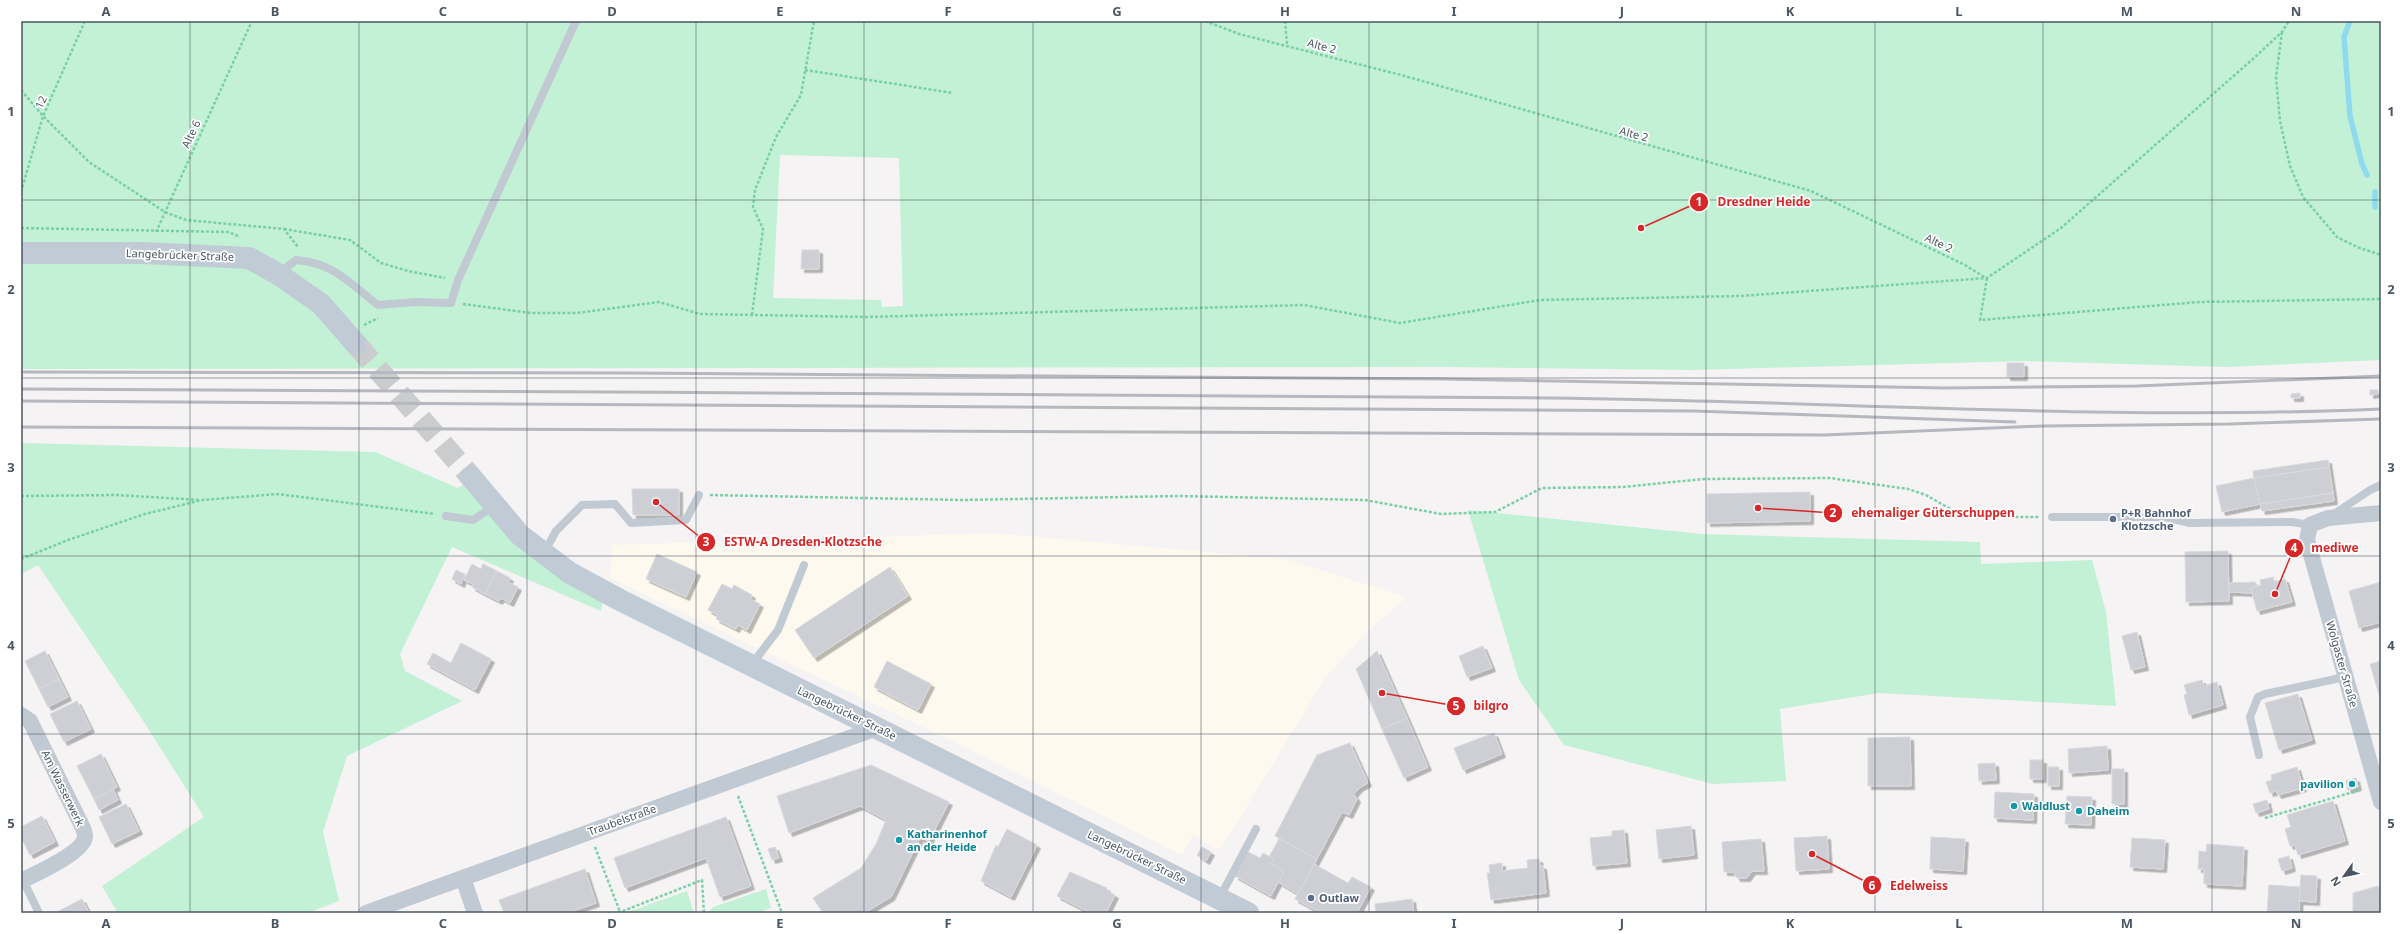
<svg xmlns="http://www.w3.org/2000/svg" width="2402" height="934" viewBox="0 0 2402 934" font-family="'Noto Sans',sans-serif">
<defs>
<filter id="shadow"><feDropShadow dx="3.5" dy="3.5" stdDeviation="0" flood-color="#0004"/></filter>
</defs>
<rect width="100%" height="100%" fill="#f5f3f3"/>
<path fill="#fdf9ef" d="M994,533L1286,559L1407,597L1368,631L1326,677L1220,850L1193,835L1182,855L946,738L610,578L612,545Z"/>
<path fill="#c3f1d5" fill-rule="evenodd" d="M21,21H2381V360L2226,367L2024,361L1692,370L1441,367L21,369ZM780,155L899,158L903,306L882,307L881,300L773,298Z
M21,443L375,452L458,488L469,480L604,594L601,611L452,547L400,654L405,671L462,701L347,756L323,832L339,901L307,913H118L102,886L204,817L144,722L38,565L21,574Z
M1468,510L1702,534L1980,542L1981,564L2092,560L2106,612L2116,706L1879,693L1780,709L1786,781L1713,784L1564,745L1519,680Z
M766,889L771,908L757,913H708L713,907Z
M687,891L694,913H625Z"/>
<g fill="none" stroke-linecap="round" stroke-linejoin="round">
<path stroke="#90daee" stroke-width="5.5" d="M2350,21L2344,37L2350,116L2362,164L2367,175
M2375,207V192"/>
</g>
<path fill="#cdcfd5" stroke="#d7d9de" filter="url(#shadow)" d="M802,250H819V269H801Z
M2007,363H2024V377H2007Z
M2370,390H2378V394L2370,395Z
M2300,393V398H2291V394Z
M2328,460L2329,467L2254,478L2253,471Z
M2329,467L2333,493L2260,504L2254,478Z
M2254,478L2260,504L2222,512L2216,486Z
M632,489H679V515H633Z
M1810,492V521L1707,523V494Z
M2333,493L2334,501L2262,511L2260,504Z
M2228,551L2229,601L2186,602L2185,552Z
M657,554L697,572L686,597L646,579Z
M472,564L481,569L483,564L497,571L485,594L472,587L473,584L464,580Z
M890,567L908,596L814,658L795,630Z
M456,570L465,574L461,584L452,579Z
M497,571L510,578L508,582L518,587L510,603L501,598L499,601L485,594Z
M2273,577L2274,582L2285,579L2292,602L2257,611L2251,588L2261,585L2260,580Z
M2255,582L2257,586L2251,588L2252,593L2229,592L2228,583Z
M2381,582V622L2359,628L2349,591Z
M722,584L732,589L734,585L752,595L750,599L760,604L747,630L738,625L736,629L716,619L718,615L708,610Z
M2137,632L2145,667L2131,670L2122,636Z
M461,643L491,659L475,690L427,664L433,653L451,663Z
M1483,646L1492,668L1467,677L1459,656Z
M45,651L59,679L39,689L25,661Z
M1377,651L1407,718L1382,729L1356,669Z
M887,661L931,684L918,710L874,687Z
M2381,661V698H2380L2370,664Z
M59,679L68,697L48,707L39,689Z
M2202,680L2204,686L2217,682L2223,705L2189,715L2184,695L2187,694L2184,685Z
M2298,694L2312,740L2279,750L2265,703Z
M77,701L91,729L64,742L50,714Z
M1407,718L1428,767L1404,778L1382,729Z
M1494,733L1502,754L1463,770L1454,748Z
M1910,737L1911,786H1868V738Z
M1350,743L1368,783L1359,788L1354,794L1357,799L1349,815L1342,812L1317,859L1275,836L1317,755Z
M2107,746L2108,770L2069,773L2068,749Z
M101,754L117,787L94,799L77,766Z
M2030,760H2043V779H2030Z
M1995,763L1996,780L1979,781L1978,764Z
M871,765L949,802L929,841L920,838L891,897L864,913H823L813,898L861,868L876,844L886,820L860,806L789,833L777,796Z
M2048,767H2059V786H2048Z
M2297,767L2303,788L2278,795L2276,791L2270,793L2266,782L2272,780L2271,775Z
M2112,769H2124V804H2112Z
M2356,778L2358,787L2348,790L2346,781Z
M113,789L118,800L99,810L94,799Z
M1995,792L2034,794L2033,820L1994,818Z
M2067,796L2092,797L2091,825L2065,824Z
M2267,800L2269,809L2256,813L2253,804Z
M2333,801L2345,841L2298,855L2295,845L2290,846L2285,829L2291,827L2287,815Z
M126,804L139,831L112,844L99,817Z
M42,816L55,842L30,855L21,837V827Z
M726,817L751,886L720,897L706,858L625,888L614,858Z
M1691,826L1694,855L1659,859L1656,830Z
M1007,829L1037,845L1011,897L981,881L996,845L998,847Z
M1624,830L1627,863L1593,866L1590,838L1612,836V831Z
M1827,836L1829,869L1796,871L1794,838Z
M1931,837L1965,839L1963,871L1930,869Z
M2132,838L2165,840L2163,869L2130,867Z
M1279,839L1317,859L1298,894L1278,882L1284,871L1271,864L1274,859L1269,857Z
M1761,839L1764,871H1752L1747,878H1737L1734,872H1724L1722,842Z
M2207,844L2244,847L2242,886L2204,884V869H2198L2199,851L2206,852Z
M775,847L779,858L772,860L768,849Z
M1202,847L1211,852L1206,861L1197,855Z
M1248,852L1260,858L1263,853L1274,859L1271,864L1284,871L1271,896L1235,876Z
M2289,856L2292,868L2282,871L2278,859Z
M1539,859L1540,866H1543L1546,893L1491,900L1487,873H1490L1489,865L1502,863V871L1528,868L1527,860Z
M1314,864L1348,883L1352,877L1371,887L1357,913H1321L1295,899Z
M585,869L596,903L567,913H504L499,900Z
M1070,872L1107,888L1106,890L1115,895L1106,913H1091L1057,896Z
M2301,875L2317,876L2316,902L2299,901Z
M2269,885L2300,887L2299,913H2267Z
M2378,886L2381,896V913H2353V893Z
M82,899L89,913H55Z
M1412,899L1414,913H1376L1375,904Z"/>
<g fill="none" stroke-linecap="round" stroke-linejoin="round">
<path stroke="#caccce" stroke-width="22" stroke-dasharray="22 11" stroke-linecap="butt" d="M356,344L471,477"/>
<path stroke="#7ad0a6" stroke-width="2.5" stroke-dasharray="3 2" stroke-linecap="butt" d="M1205,21L1239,34L1401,75L1811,191L1965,265L1986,278
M1285,21L1287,44
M2282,32L2276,77L2280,121L2290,166L2303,197L2337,237L2357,247L2381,255
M805,70L953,93
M21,90L43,116L89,162L165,212L186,220L284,229L298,247
M21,192L43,116L85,21
M21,228L229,232L240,237
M284,229L350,240L381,263L408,271L445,278
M156,232L252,21
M1987,278L1980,320L2199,302L2381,299
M463,304L531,313H577L659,302L700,314L867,317L1304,305L1400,323L1540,300L1740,296L1987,278L2061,228L2254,58L2282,32L2289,21
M752,315L763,229L753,207L755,190L776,137L801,95L814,21
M364,325L378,318
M710,495L963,500L1178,496L1365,500L1441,514L1495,512L1542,488L1623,487L1704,479L1830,478L1908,489L1926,495L1954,511L1971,517H2040
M21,496L117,495L200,500
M21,559L68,540L145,514L202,500L278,494L435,514
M738,796L782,913
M2265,818L2360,790
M595,847L620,912
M618,913L702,880L704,913"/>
<path stroke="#c1cad2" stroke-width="8" d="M279,273L296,260C334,263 349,283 378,305L415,302L451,303L458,280L576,21
M2334,514L2370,490L2381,485
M446,516L473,520L494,506
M2052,517H2164L2190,523L2292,522L2310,525
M542,550L550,542L556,531L582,505L615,504L631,523L686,520L699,495
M752,664L778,630L804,565
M2259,755L2250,717L2258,697L2265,694L2345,677
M23,880L39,913
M1220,897L1256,829"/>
<path stroke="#c1cad2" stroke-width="16" d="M2381,513L2328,518L2310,525L2307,540L2381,802
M21,715L30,721L83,828C84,831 85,835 85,837C83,853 35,874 21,881
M463,878L475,913
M366,913L877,728"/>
<path stroke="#c1cbd6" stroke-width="22" d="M21,253H144L249,258L278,274L321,304L356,344
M471,477L520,535L570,573L620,600L1248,913"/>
<path stroke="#b5b8bd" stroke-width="3" d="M21,372L626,373L1443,379L1945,388L2137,386L2381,376
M21,389C531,393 1041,392 1551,398C1828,401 2104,421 2381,409
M21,401L1695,411L2015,422
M21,427L1824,435L2043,426L2229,424L2381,419"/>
</g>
<path fill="none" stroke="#4a5661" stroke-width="1" stroke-opacity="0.55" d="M190,21V913M359,21V913M527,21V913M696,21V913M864,21V913M1033,21V913M1201,21V913M1369,21V913M1538,21V913M1706,21V913M1875,21V913M2043,21V913M2212,21V913M21,200H2381M21,378H2381M21,556H2381M21,734H2381"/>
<g fill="#5c6f8a" stroke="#fff" stroke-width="1.5">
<circle cx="2113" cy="519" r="4"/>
<circle cx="1311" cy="898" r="4"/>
</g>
<g fill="#0f9aa8" stroke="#fff" stroke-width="1.5">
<circle cx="2352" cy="784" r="4"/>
<circle cx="2014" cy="806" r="4"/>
<circle cx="2079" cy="811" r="4"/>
<circle cx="899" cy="840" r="4"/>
</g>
<g text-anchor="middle" stroke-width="3.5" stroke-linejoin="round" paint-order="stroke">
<g font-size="11" fill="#4a5661" stroke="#fff">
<text transform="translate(1322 46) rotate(15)" y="4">Alte 2</text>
<text transform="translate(41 102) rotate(-66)" y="4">12</text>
<text transform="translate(191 134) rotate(-65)" y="4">Alte 6</text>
<text transform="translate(1634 134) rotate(15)" y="4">Alte 2</text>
<text transform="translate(1939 243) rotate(25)" y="4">Alte 2</text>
<text transform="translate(180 255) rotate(2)" y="4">Langebrücker Straße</text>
<text transform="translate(2342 664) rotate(74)" y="4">Wolgaster Straße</text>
<text transform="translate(847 713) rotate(26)" y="4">Langebrücker Straße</text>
<text transform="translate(63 788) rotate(64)" y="4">Am Wasserwerk</text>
<text transform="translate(622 820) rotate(-20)" y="4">Traubelstraße</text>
<text transform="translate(1137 857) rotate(26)" y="4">Langebrücker Straße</text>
</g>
<g font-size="11" font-weight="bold" fill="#4e5e75" stroke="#fff" text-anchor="start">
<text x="2121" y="517">P+R Bahnhof<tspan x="2121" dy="13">Klotzsche</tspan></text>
<text x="1319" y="902">Outlaw</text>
</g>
<g font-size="11" font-weight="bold" fill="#0d838f" stroke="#fff" text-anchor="start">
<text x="2344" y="788" text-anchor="end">pavilion</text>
<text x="2022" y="810">Waldlust</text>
<text x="2087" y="815">Daheim</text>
<text x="907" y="838">Katharinenhof<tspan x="907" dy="13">an der Heide</tspan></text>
</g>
</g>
<path fill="none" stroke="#d62828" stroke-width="1.5" d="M1641 228L1699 202M1758 508L1833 513M656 502L706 542M2275 594L2294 548M1382 693L1456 706M1812 854L1872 885"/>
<g fill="#d62828" stroke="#fff" stroke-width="1.5">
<circle cx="1641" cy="228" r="4"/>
<circle cx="1758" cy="508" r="4"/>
<circle cx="656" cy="502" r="4"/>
<circle cx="2275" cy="594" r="4"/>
<circle cx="1382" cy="693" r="4"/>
<circle cx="1812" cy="854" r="4"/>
<circle cx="1699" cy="202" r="10"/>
<circle cx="1833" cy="513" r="10"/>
<circle cx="706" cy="542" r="10"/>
<circle cx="2294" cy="548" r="10"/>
<circle cx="1456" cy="706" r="10"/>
<circle cx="1872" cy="885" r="10"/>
</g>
<g font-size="12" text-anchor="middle" font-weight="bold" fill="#fff">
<text x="1699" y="206">1</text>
<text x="1833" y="517">2</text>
<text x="706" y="546">3</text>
<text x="2294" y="552">4</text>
<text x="1456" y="710">5</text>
<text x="1872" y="890">6</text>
</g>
<g font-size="12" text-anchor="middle" font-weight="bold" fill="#d62828" stroke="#fff" stroke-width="3.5" stroke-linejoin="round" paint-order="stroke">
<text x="1764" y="206">Dresdner Heide</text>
<text x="1933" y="517">ehemaliger Güterschuppen</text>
<text x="803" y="546">ESTW-A Dresden-Klotzsche</text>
<text x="2335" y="552">mediwe</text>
<text x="1491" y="710">bilgro</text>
<text x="1919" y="890">Edelweiss</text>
</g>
<rect width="2402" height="934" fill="none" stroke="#ffffff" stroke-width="44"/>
<g transform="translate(2344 876) rotate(237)" stroke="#ffffff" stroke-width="3" paint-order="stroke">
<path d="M0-3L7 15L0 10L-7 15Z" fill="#4a5661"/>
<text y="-6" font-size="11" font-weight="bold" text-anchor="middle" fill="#4a5661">N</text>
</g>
<rect x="22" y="22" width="2358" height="890" fill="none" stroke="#4a5661" stroke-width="1.5"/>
<g font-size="13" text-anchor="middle" font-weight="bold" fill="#4a5661">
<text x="106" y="16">A</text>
<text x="275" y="16">B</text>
<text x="443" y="16">C</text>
<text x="612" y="16">D</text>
<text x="780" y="16">E</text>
<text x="948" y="16">F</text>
<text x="1117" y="16">G</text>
<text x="1285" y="16">H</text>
<text x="1454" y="16">I</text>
<text x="1622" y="16">J</text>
<text x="1790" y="16">K</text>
<text x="1959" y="16">L</text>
<text x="2127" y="16">M</text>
<text x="2296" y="16">N</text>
<text x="11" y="116">1</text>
<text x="2391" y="116">1</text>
<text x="11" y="294">2</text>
<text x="2391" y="294">2</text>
<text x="11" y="472">3</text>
<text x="2391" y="472">3</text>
<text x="11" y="650">4</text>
<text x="2391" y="650">4</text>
<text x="11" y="828">5</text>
<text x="2391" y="828">5</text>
<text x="106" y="928">A</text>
<text x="275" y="928">B</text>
<text x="443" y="928">C</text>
<text x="612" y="928">D</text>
<text x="780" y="928">E</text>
<text x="948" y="928">F</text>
<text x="1117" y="928">G</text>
<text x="1285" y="928">H</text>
<text x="1454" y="928">I</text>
<text x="1622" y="928">J</text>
<text x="1790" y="928">K</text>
<text x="1959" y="928">L</text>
<text x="2127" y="928">M</text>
<text x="2296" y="928">N</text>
</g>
</svg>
